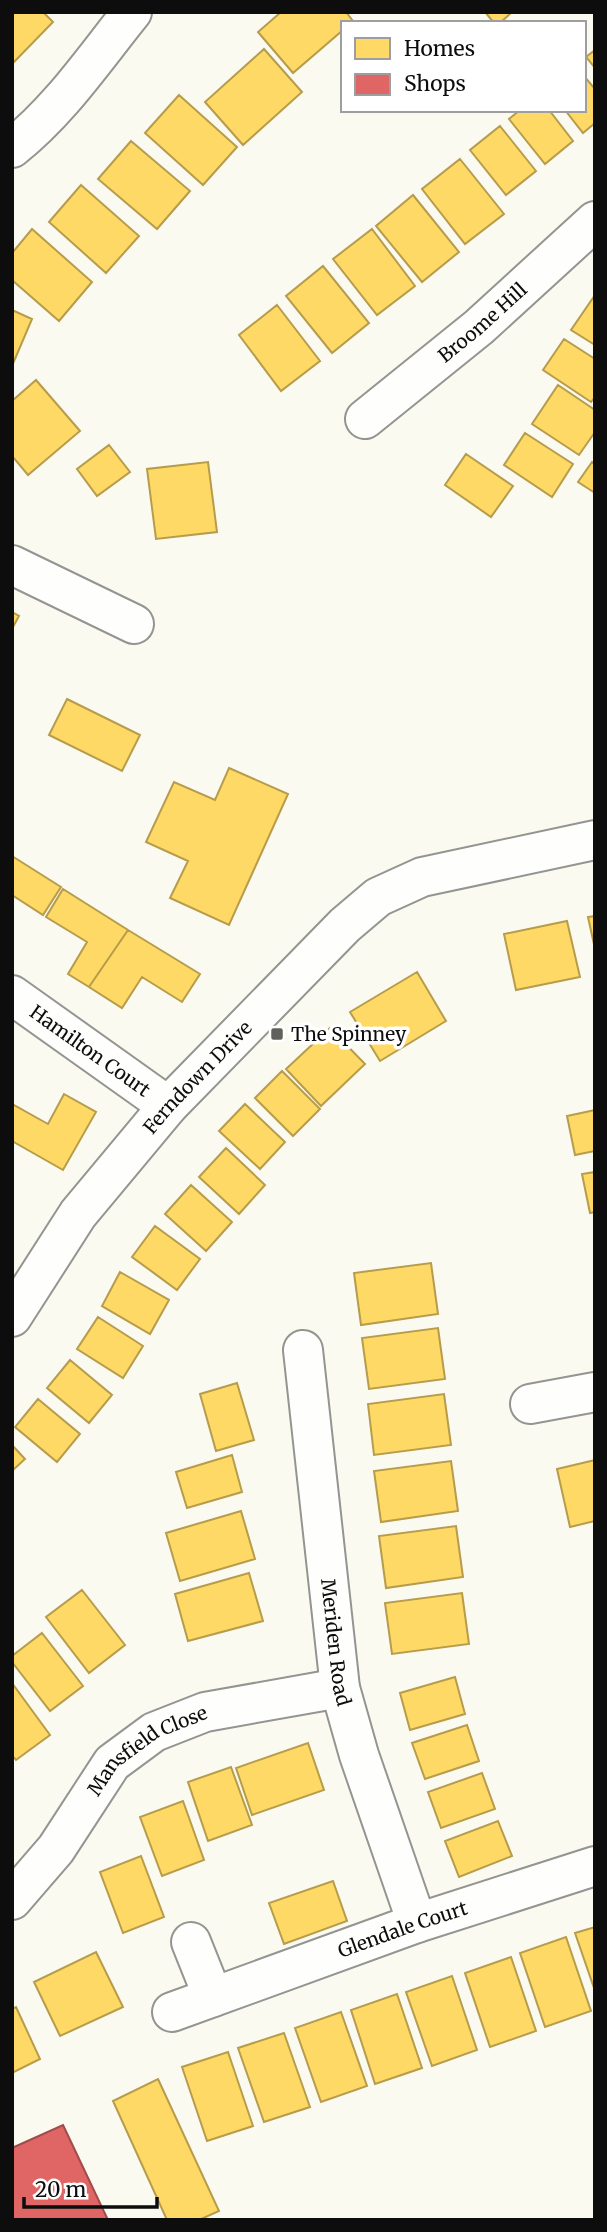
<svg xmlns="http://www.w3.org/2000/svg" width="607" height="2232" viewBox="0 0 607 2232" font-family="Merriweather,serif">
<rect width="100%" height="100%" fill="#fbfaf1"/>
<path fill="#ffd966" stroke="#b69c4b" stroke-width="2" d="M12,12H43L53,22L13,63Z
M281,12H346L353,21L343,23V30L293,73L258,32Z
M485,12H512L500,23H494Z
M264,49L302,92L243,145L205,102Z
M595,50V68L586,57Z
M584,76L595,89V123L583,133L565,110H584Z
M179,95L237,147L203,185L145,133Z
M520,110H549L573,141L545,164L509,119Z
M500,126L536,171L506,195L470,150Z
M131,141L190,191L157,229L98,179Z
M460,159L504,214L465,244L422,189Z
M81,185L139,236L106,273L49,222Z
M413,195L459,252L422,282L376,226Z
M32,229L92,282L59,321L12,280V253Z
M372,229L415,286L377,315L333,259Z
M323,266L369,323L332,353L286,296Z
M595,295V345L571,330Z
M277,305L320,361L281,391L239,335Z
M12,310L32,319L12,366Z
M564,339L595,359V397L591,402L543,370Z
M36,380L80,431L28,475L12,456V401Z
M558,385L595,410V432L579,455L532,424Z
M525,433L573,464L552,497L504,465Z
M109,445L130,472L97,496L77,469Z
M466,454L513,486L491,517L445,485Z
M208,462L217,532L156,539L147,469Z
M592,462L595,465V493L578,482Z
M12,612L19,616L12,629Z
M67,699L140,735L122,771L49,735Z
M229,768L288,794L229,925L170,898L188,861L146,842L174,782L215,800Z
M12,856L61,887L43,915L12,895Z
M63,889L128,930L89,987L68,974L87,942L46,917Z
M595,916V949L588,917Z
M567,921L580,977L516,990L504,934Z
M128,930L200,974L182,1002L142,977L122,1008L89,987Z
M417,972L446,1021L380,1061L350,1012Z
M330,1028L365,1064L321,1106L286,1069Z
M282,1071L320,1109L293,1136L255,1098Z
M64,1094L96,1112L63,1170L12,1141V1104L48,1124Z
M245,1104L285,1142L260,1169L219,1131Z
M595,1110V1151L575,1155L567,1116Z
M226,1148L265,1185L239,1214L199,1177Z
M595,1172V1212L590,1213L582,1174Z
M191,1185L232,1222L206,1251L165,1214Z
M155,1226L200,1259L177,1290L132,1257Z
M431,1263L438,1314L361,1325L354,1273Z
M120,1272L169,1300L150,1334L102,1306Z
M98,1317L143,1346L123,1378L77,1349Z
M438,1328L445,1379L369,1389L362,1338Z
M70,1360L112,1395L89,1423L47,1388Z
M237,1383L254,1440L216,1451L200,1394Z
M444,1394L451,1445L374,1455L368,1404Z
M38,1399L80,1434L57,1462L15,1427Z
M12,1445L25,1459L12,1471Z
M232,1455L242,1492L187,1508L176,1472Z
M595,1460V1521L570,1527L557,1469Z
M451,1461L458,1511L381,1522L374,1471Z
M241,1511L255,1559L180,1581L166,1533Z
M456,1526L463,1577L386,1588L379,1536Z
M249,1573L263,1621L188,1641L175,1594Z
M82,1590L125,1645L89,1673L46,1617Z
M462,1593L469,1644L392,1654L385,1603Z
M42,1633L83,1686L50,1711L12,1662V1656Z
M455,1677L465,1714L410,1730L400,1693Z
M12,1683L50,1735L16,1760L12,1755Z
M467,1725L479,1761L425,1779L412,1743Z
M308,1743L324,1790L252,1815L236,1768Z
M231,1767L252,1825L208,1841L188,1782Z
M482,1773L495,1809L441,1828L428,1792Z
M183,1801L204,1860L162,1876L140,1817Z
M498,1821L512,1856L459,1877L445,1841Z
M141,1856L164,1917L123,1933L100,1872Z
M333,1881L347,1921L284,1944L269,1903Z
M595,1927V1991L575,1933Z
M566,1937L591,2011L545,2027L520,1953Z
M96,1952L123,2007L60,2036L34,1982Z
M511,1957L536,2031L490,2047L465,1973Z
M452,1976L477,2050L432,2066L406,1992Z
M397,1994L422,2068L375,2084L351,2010Z
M16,2007L40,2059L12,2073V2009Z
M341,2012L367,2086L321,2102L295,2028Z
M284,2033L310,2107L264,2122L238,2048Z
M228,2052L253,2126L207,2141L182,2067Z
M158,2079L219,2211L199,2220H167L113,2101Z"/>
<path fill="#e06666" stroke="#a14b4b" stroke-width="2" d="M63,2125L108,2220H12V2148Z"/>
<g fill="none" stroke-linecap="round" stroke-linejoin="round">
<defs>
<g id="minor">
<path d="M12,148C60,110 94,59 132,12"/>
<path id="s1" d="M365,419L479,327L595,221"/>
<path d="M12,565L134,624"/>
<path id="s2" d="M12,995L168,1106"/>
<path id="s3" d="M12,1317L78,1214L168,1106L345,925L378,897L422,877L595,840"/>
<path id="s4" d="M303,1350L340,1688L359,1755L417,1923"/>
<path d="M530,1404L595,1392"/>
<path id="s5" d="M12,1900L56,1849L112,1763L154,1732L205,1712L340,1688"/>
<path d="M191,1942L213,1997"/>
<path id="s6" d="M172,2012L417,1923L595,1866"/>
</g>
</defs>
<use href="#minor" stroke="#949490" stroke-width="42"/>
<use href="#minor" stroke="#fefefd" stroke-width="38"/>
</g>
<rect fill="#60605d" stroke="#fff" stroke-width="2.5" x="270" y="1027" width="14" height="14" rx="3.5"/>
<g text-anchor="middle" stroke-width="7" stroke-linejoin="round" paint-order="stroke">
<g font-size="19" fill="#0d0d0d" stroke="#fff">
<text dy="7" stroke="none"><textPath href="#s1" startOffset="152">Broome Hill</textPath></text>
<text dy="7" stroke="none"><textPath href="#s2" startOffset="96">Hamilton Court</textPath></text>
<text dy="7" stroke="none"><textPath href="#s3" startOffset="304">Ferndown Drive</textPath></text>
<text dy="7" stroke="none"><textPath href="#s4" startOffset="294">Meriden Road</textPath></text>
<text dy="7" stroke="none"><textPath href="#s5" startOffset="206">Mansfield Close</textPath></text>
<text dy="7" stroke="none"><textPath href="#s6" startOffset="245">Glendale Court</textPath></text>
</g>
<g font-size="19" fill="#0d0d0d" stroke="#fff" text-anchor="start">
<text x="291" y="1041">The Spinney</text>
</g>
</g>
<rect width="607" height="2232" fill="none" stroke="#0d0d0d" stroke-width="28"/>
<rect x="341" y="21" width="245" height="91" fill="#ffffff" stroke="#9e9e9e" stroke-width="2"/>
<rect x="355" y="38" width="35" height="21" fill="#ffd966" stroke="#9e9e9e" stroke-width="2"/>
<text x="404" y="56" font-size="21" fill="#0d0d0d">Homes</text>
<rect x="355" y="74" width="35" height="21" fill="#e06666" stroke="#9e9e9e" stroke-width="2"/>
<text x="404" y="91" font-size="21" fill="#0d0d0d">Shops</text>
<path d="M24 2197v10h133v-10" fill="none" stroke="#0d0d0d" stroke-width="3.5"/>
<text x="35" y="2197" font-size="21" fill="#0d0d0d" stroke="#ffffff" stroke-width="5" paint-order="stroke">20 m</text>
</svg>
